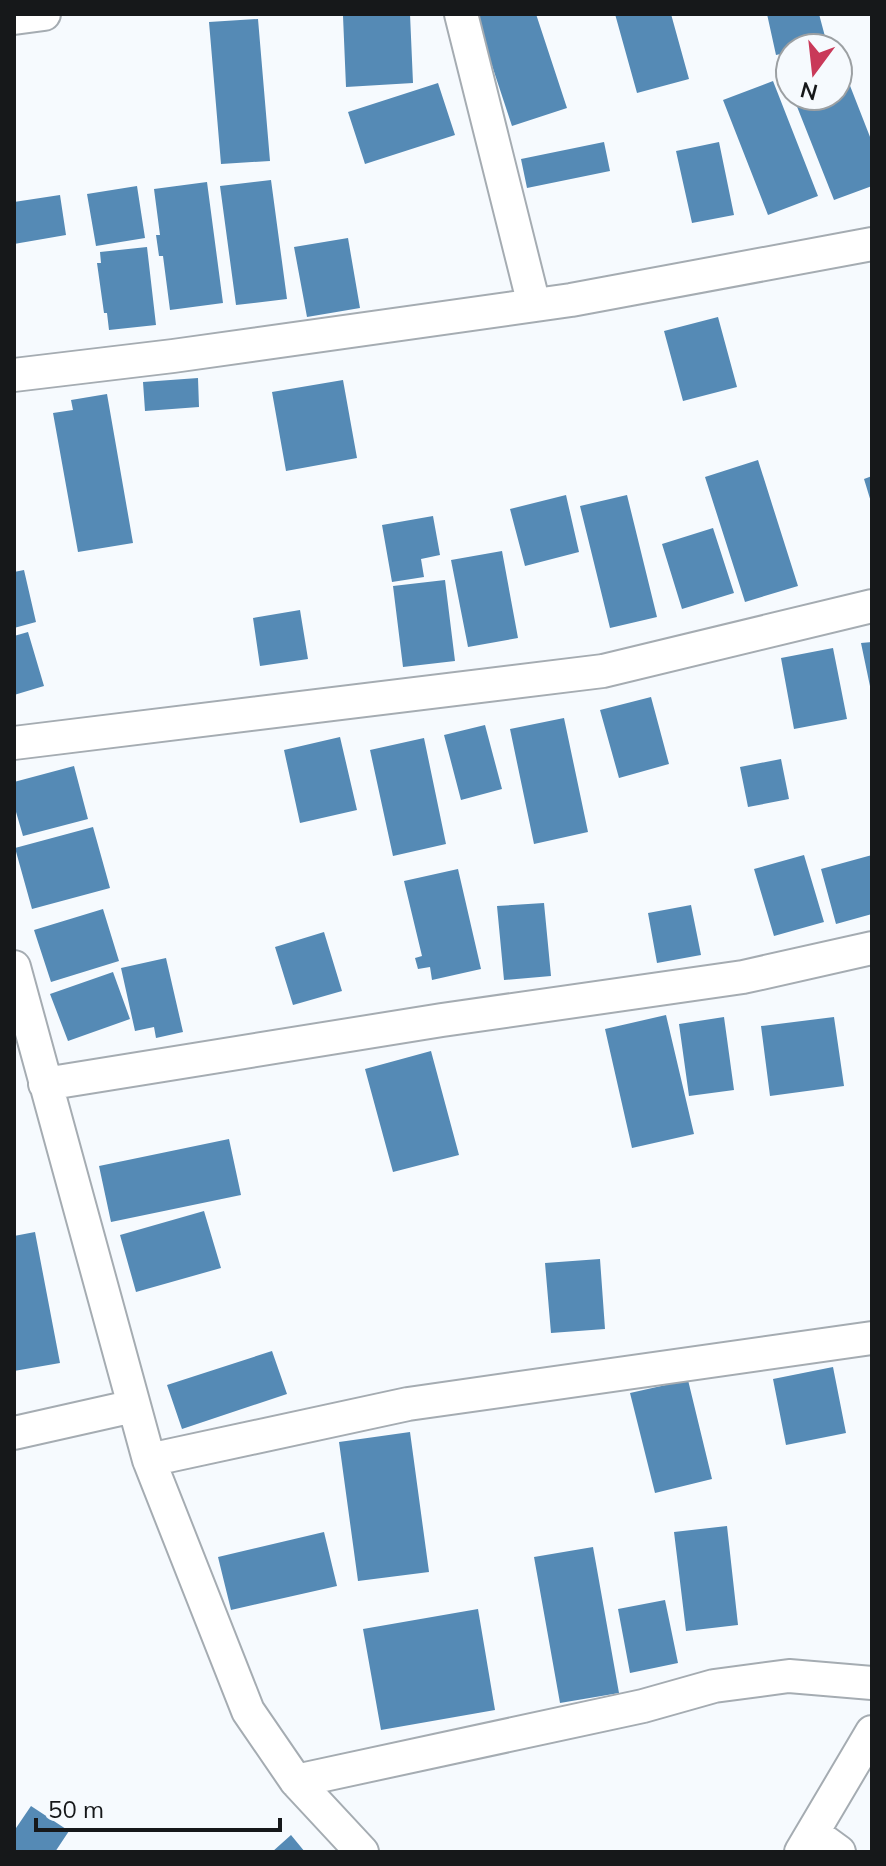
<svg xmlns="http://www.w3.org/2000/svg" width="886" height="1866" viewBox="0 0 886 1866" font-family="Mulish,sans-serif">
<rect width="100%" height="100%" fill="#f6fafe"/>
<path fill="#558ab5" d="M388,14H410L413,83L346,87L343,16Z
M475,14H536L567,108L512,126Z
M615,14H671L689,79L637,93Z
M767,14H819L827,44L809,48H790V52L776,55Z
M258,19L270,161L221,164L209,22Z
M847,78L872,142V186L834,200L794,99L800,96H838V81Z
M773,81L818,196L768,215L723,100Z
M438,83L455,135L365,164L348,112Z
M604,142L610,171L527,188L521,159Z
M719,142L734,215L692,223L676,151Z
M271,180L287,299L236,305L220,186Z
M207,182L223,303L170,310L163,256H159L156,235H160L154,189Z
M137,186L145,238L96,246L87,194Z
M60,195L66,235L14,244V202Z
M348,238L360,308L307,317L294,247Z
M147,247L156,325L109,330L107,313H104L97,263H101L100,252Z
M718,317L737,387L683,401L664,331Z
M198,378L199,407L145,411L143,382Z
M343,380L357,458L286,471L272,392Z
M107,394L133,543L78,552L53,413L73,410L71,400Z
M758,460L798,586L745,602L705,477Z
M872,476V501L871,502L864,479Z
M566,495L579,552L525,566L510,509Z
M627,495L657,617L610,628L580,506Z
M433,516L440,555L421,559L424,577L392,582L382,525Z
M713,528L734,593L682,609L662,544Z
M502,551L518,638L468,647L451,560Z
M24,570L36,622L14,628V572Z
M445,580L455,661L403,667L393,586Z
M300,610L308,659L260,666L253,618Z
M28,632L44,686L14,695V636Z
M872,642V691H871L861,643Z
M833,648L847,719L794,729L781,658Z
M651,697L669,764L619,778L600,710Z
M564,718L588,832L534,844L510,729Z
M485,725L502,789L461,800L444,735Z
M340,737L357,810L300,823L284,750Z
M424,738L446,844L393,856L370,750Z
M781,759L789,799L748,807L740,767Z
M74,766L88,819L23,836L14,805V782Z
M93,827L110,888L32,909L15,848Z
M804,855L824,922L774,936L754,869Z
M872,855V914L836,924L821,869Z
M458,869L481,969L432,980L430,967L418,969L415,958L422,956L404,881Z
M544,903L551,976L504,980L497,906Z
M691,905L701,955L657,963L648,913Z
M103,909L119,961L51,982L34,930Z
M324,932L342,991L293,1005L275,947Z
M166,958L183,1032L156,1038L154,1027L135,1031L121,968Z
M113,972L130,1019L68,1041L50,994Z
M666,1015L694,1134L632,1148L605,1029Z
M724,1017L734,1090L689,1096L679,1024Z
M834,1017L844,1086L770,1096L761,1026Z
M431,1051L459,1155L393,1172L365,1069Z
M229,1139L241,1195L111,1222L99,1166Z
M204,1211L221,1268L136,1292L120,1235Z
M35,1232L60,1363L14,1371V1236Z
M600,1259L605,1329L551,1333L545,1263Z
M272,1351L287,1394L182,1429L167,1385Z
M833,1367L846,1433L786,1445L773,1379Z
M688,1380L712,1479L655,1493L630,1393Z
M410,1432L429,1572L358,1581L339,1442Z
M727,1526L738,1625L686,1631L674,1532Z
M324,1532L337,1586L231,1610L218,1557Z
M593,1547L619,1693L560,1703L534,1557Z
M665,1600L678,1663L630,1673L618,1609Z
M478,1609L495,1710L381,1730L363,1629Z
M31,1806L69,1831L55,1852H14V1831Z
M291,1835L305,1852H272Z"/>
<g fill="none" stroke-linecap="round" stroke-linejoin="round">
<defs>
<path id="minor" d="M461,14L534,305
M14,18L44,14
M14,375L173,356L571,300L872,244
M14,743L603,671L872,606
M14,967L149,1460L248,1711L296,1781L362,1852
M45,1084L442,1020L743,977L872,948
M14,1433L134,1406
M149,1460L408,1404L872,1338
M296,1781L643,1706L714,1686L789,1676L872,1683
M813,1833L839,1852
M801,1852L872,1732"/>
</defs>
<use href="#minor" stroke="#a5acb2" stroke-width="36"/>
<use href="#minor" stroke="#fff" stroke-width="32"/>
</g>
<rect width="886" height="1866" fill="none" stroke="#16181a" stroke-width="32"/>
<g transform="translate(814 72) rotate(195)"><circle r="38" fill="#f6fafe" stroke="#9ca0a3" stroke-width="2"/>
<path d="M0-6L14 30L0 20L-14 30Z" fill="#c93959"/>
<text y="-12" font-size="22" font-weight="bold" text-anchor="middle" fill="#16181a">N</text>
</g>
<path d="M36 1818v12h244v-12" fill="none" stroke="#16181a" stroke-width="4"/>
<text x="48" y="1818" font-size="24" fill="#16181a" stroke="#f6fafe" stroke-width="6" paint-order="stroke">50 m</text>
</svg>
